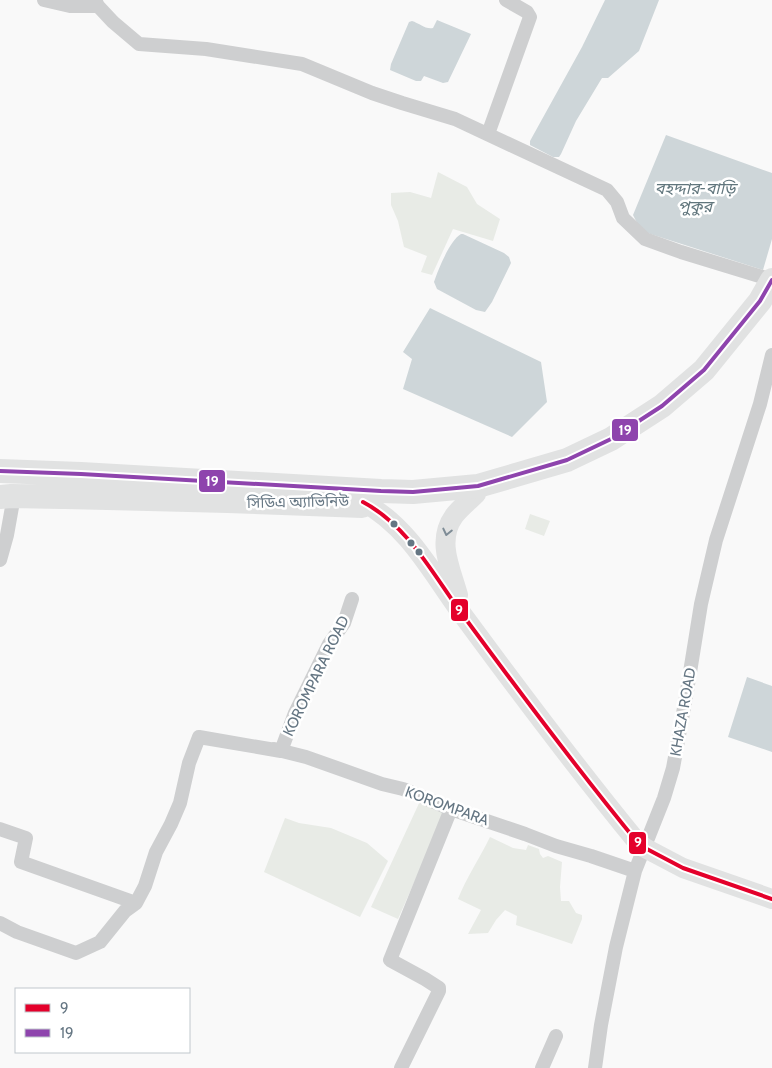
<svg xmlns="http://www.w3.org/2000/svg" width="772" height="1068" viewBox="0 0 772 1068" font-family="Cabin,'Noto Sans Bengali',sans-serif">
<rect width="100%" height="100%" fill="#f9f9f9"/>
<path fill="#e8ebe6" d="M438,172L467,187L477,204L500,219L493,241L453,229L432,275L421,272L427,256L404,247L398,221L391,205V193L410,192L431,198Z
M530,514L550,521L544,536L525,529Z
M421,799L446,810L398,919L371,907Z
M285,818L299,823L331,828L367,843L388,861L360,917L264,872Z
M490,837L513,848L526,850L528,845L539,849L540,854L543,858L548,856L562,862L560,887L561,901H569L576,913L582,915V919L572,944L516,925L517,916L505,910L496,920L488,933L468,934L481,910L458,899C466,878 480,858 490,837Z"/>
<path fill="#ced6d9" d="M605,0H659L639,51L608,78H602L576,121L561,154L559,157H553L530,145V141L582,47Z
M437,20L471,34L448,82L443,83L424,76L421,81H416L390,70L391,64L409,22L412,21C419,23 426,30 433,28Z
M666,135L772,173V239L763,270L641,231L633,215Z
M461,234H463L504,253L509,257L511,263L492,302L485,312L476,310L437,289L434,282C438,270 450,240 461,234Z
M430,308L541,362L547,402L512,437L403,389L412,359L403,352Z
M747,677L772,686V752L728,737Z"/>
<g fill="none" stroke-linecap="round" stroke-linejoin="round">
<path stroke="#cecfd0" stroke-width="14" d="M44,0L70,6H98
M95,0L98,6L113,22L139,44L206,49L302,64L372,93L402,103L455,119L607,190L617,202L623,218L645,239L681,252L772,280
M488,134L530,17L527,12L506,0
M0,560L7,535L12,507
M274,749L306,757L382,784L403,789L451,809L525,834L556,846L591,856L635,871
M0,829L26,838L21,862L136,903
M0,923L17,932L76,953L100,942L125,911L136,903L145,886L156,852L171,824L180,803L189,763L199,737L281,751L295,713L329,644L344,623L352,599
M401,1068L439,991V988L425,979L390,960L451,809
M542,1068L556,1036
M595,1068L601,1025L616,947L635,871L664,798L673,768L686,697L701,604L716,540L760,404L772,355"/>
<path stroke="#e1e2e2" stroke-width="20" d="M363,502C410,527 434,577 465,618C521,694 578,770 638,843L645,848L683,868L772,899
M458,595C451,569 436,541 454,516C460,508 469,501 476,494"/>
<path stroke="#e1e2e2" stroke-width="24" d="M0,471L81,474L381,491L413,492L478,486L567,460L611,439L662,406L704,370L760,301L772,280
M0,497L11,496C128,498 245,501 362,506"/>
<defs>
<path id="bus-1" d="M363,502C410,527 434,577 465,618C521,694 578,770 638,843L645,848L683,868L772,899"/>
<path id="bus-2" d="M0,471L81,474L381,491L413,492L478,486L567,460L611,439L662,406L704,370L760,301L772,280"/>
</defs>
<use href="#bus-1" stroke="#fff" stroke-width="8"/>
<use href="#bus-2" stroke="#fff" stroke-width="8"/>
<use href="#bus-1" stroke="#e4002b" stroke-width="4"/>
<use href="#bus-2" stroke="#8e44ad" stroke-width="4"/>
</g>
<defs><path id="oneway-chevron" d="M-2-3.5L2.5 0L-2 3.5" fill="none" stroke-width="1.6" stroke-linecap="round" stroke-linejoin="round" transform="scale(1.25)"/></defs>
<use stroke="#7e8c96" href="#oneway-chevron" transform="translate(447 532) rotate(103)"/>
<g fill="#657683" stroke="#fff" stroke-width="2">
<circle cx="394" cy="524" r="4.5"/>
<circle cx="411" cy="543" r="4.5"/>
<circle cx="419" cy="552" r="4.5"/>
</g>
<g text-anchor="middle" stroke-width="5" stroke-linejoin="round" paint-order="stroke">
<g font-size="15" fill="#657683" stroke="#fff">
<text transform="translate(298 502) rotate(-1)" y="5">সিডিএ অ্যাভিনিউ</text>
<text transform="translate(316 676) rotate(-64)" y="5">KOROMPARA ROAD</text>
<text transform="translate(683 712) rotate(-80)" y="5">KHAZA ROAD</text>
<text transform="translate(447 806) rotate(20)" y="5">KOROMPARA</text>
</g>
<g font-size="16" font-style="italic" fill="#60757c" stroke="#fff">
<text x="695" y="194">বহদ্দার-বাড়ি<tspan x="695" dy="18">পুকুর</tspan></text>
</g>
</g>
<g stroke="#fff" stroke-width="2">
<rect x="611" y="418" width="28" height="24" rx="5" fill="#8e44ad"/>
<rect x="198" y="469" width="28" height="24" rx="5" fill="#8e44ad"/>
<rect x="450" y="598" width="19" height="24" rx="5" fill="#e4002b"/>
<rect x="628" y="831" width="19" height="24" rx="5" fill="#e4002b"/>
</g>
<g font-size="14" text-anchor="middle" font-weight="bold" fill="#fff">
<text x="625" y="435">19</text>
<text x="212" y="486">19</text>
<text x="459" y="615">9</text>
<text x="638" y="847">9</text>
</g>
<rect x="15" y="988" width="175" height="65" fill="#ffffff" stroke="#c1c8cd"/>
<rect x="25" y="1004" width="25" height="8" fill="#e4002b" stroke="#c1c8cd"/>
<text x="60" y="1013" font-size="15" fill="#657683">9</text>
<rect x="25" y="1029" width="25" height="8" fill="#8e44ad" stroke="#c1c8cd"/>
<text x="60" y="1038" font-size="15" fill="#657683">19</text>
</svg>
